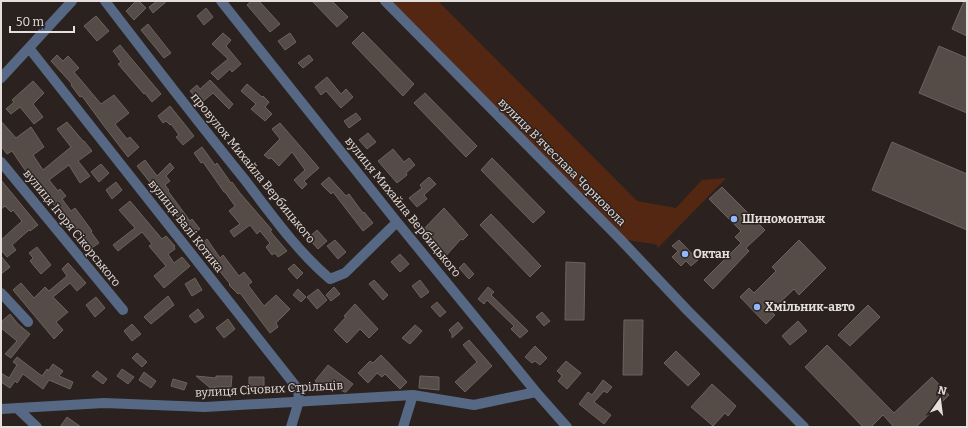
<svg xmlns="http://www.w3.org/2000/svg" width="968" height="428" viewBox="0 0 968 428" font-family="Bitter,serif">
<rect width="100%" height="100%" fill="#2b221f"/>
<path fill="#542713" d="M385,1H438L637,201L676,208L702,180L726,178L657,249L658,246L654,244L620,239Z"/>
<path fill="#554b47" stroke="#6d635e" d="M136,1H139L146,8L134,20L126,11Z
M157,1H167L153,13L149,7Z
M251,1H259L280,24L270,32L247,5Z
M312,1H332L348,17L337,27Z
M964,1H967V36L952,29Z
M206,8L213,17L204,25L197,16Z
M96,16L109,31L97,41L84,26Z
M148,24L171,53L164,58L141,30Z
M363,32L414,84L403,96L352,43Z
M223,33L231,40L226,46L241,64L232,72L230,69L218,80L211,73L228,59L212,44Z
M290,33L296,42L285,50L278,41Z
M120,45L161,94L152,102L145,93L144,94L118,64L121,62L113,51Z
M939,46L967,58V113L919,93Z
M57,55L63,61L68,56L79,68L74,72L101,104L114,95L129,113L115,124L127,139L130,137L139,147L128,157L104,126L82,96L80,97L71,85L72,84L51,61Z
M309,55L313,60L303,68L298,63Z
M327,77L341,94L346,89L353,97L341,108L326,91L321,95L315,87Z
M210,80L233,104L229,109L213,93L201,103L190,91L197,85L200,89Z
M33,81L44,93L33,104L43,117L34,124L20,107L11,114L6,109L14,102L12,100Z
M247,84L262,97L263,96L269,102L265,107L272,114L265,121L251,109L256,104L241,91Z
M425,93L477,146L466,157L414,103Z
M170,106L194,136L183,145L176,137L179,135L171,124L170,125L166,121L163,123L158,116Z
M356,113L361,119L349,128L344,121Z
M1,121L16,138L31,127L44,147L33,155L43,170L71,147L57,129L67,122L83,141H84L92,151L78,161L90,176L80,183L69,165L49,180L58,191L60,189L66,196L62,199L71,211L75,208L92,231L91,232L99,243L90,249L75,229H74L25,170L12,151L7,154L1,146Z
M280,123L319,168L304,181L307,184L302,189L294,180L305,170L292,152L279,166L271,158L269,159L264,155L280,139L272,129Z
M368,133L376,142L367,149L359,140Z
M892,142L967,174V230L872,190Z
M202,147L215,165L217,163L231,183L232,182L240,193L272,230L270,231L287,251L278,257L275,253L272,255L266,247L270,243L260,231L257,234L250,225L234,237L230,231L240,224L229,211L235,206L225,192H224L203,162L201,163L194,153Z
M393,149L404,162L409,158L415,165L406,173L407,175L397,183L378,161Z
M492,158L545,212L533,223L481,170Z
M145,160L157,176L170,163L174,168L166,176L170,181L165,185L169,190L168,191L190,221L192,219L200,229L192,235L137,166Z
M101,164L109,173L99,182L91,172Z
M329,177L346,196L349,194L363,213L364,212L373,223L363,231L333,192L331,194L321,184Z
M429,177L436,184L424,195L427,199L417,207L409,198L422,188L420,185Z
M1,180L38,225L30,231L29,230L12,245L16,250L7,257L1,250V240L22,221L13,210L11,212L5,206L1,209Z
M116,182L122,190L112,199L106,190Z
M722,187L765,230L746,248L749,251L713,289L704,280L741,243L735,237L741,231L709,199Z
M130,201L162,239L166,236L175,246L174,247L175,249L168,254L174,263L182,257L190,266L164,288L154,276L166,266L149,246L152,244L142,232L118,251L113,245L135,228L119,210Z
M444,208L468,235L463,240L461,239L444,258L436,251L438,249L420,233Z
M491,214L541,266L530,277L480,225Z
M317,230L327,241L318,249L308,238Z
M207,239L220,258L223,255L239,276L244,272L252,282L248,285L264,306L276,295L290,309L276,323L278,327L270,333L240,293L238,294L229,285L230,284L199,245Z
M335,240L346,252L338,259L327,246Z
M679,240L698,260L691,266L686,261L681,266L672,257L678,251L672,246Z
M799,240L826,268L799,295L794,289L771,311L775,315L766,324L740,297L749,288L754,293L776,271L772,267Z
M37,247L51,265L41,274L30,261L33,258L29,253Z
M400,254L409,264L400,272L391,262Z
M1,256L10,267L1,274Z
M566,262L585,263L584,320H565Z
M68,263L86,283L77,291L70,283L53,297L68,312L56,322L63,330L54,339L13,290L21,283L34,298L45,287L49,291L67,276L62,269Z
M464,263L474,274L469,279L459,268Z
M294,264L303,273L297,279L288,269Z
M195,278L202,290L192,296L185,284Z
M374,280L388,295L383,300L369,284Z
M420,280L429,292L421,298L412,286Z
M334,287L340,294L331,301L326,295Z
M488,287L494,292L491,295L528,331L520,338L511,329L514,326L487,300L484,304L478,299Z
M298,289L306,297L301,302L293,295Z
M318,289L327,300L317,309L307,297Z
M168,296L174,305L151,324L144,317Z
M96,297L105,308L95,317L86,305Z
M437,302L446,312L440,317L431,307Z
M355,304L378,329L369,338L360,329L347,343L334,330L346,317L344,316Z
M868,305L880,317L850,346L838,335Z
M198,309L204,317L195,323L189,316Z
M542,312L550,321L544,326L536,317Z
M10,314L18,324L30,334L11,358L5,354L17,341L1,328V322Z
M228,319L235,329L224,338L216,328Z
M624,320H643L642,375H623Z
M798,321L807,331L790,345L782,336Z
M458,322L463,328L452,338V334L449,330Z
M132,324L141,334L132,341L124,331Z
M415,325L422,331L410,344L402,338Z
M469,340L492,366L465,392L455,382L477,362L463,345Z
M827,345L894,413L932,377L949,395L916,427H894L883,415L871,427H863L805,367Z
M535,346L547,358L540,365L535,361L532,363L525,357Z
M676,351L700,374L688,386L664,363Z
M137,353L147,362L142,367L132,358Z
M381,355L407,382L400,389L385,374L382,377L377,373L368,383L358,373L370,361L373,363Z
M17,357L42,376L47,369L48,371L53,364L63,371L59,376L73,382L70,389L49,380L43,389L23,374L17,383L15,381L10,388L1,382V373L9,378L17,365L13,362Z
M566,361L581,373L567,389L558,381L562,376L557,371Z
M328,365L353,384L346,392H344L330,382L324,388L315,381Z
M122,369L134,377L128,384L117,376Z
M97,371L107,379L103,384L92,376Z
M144,372L156,381L151,388L139,380Z
M196,376L216,378V376H232L231,387H215V392Z
M420,376L439,377V390L419,388Z
M249,377H264V388H249Z
M173,379L187,383L184,390L171,386Z
M603,380L612,387L607,393L604,391L594,402L611,415L604,424L579,404L588,392L592,395Z
M712,384L736,406L728,416L725,413L713,426L691,407Z
M67,417L81,427H60Z"/>
<g fill="none" stroke-linecap="round" stroke-linejoin="round">
<path stroke="#566883" stroke-width="10" d="M105,1C151,61 197,121 245,180C271,214 297,251 330,279L345,273L397,222
M221,1L397,222L536,392L567,427
M385,1L620,239L687,310L804,427
M29,48L298,389L299,401L291,427
M1,78L72,1
M1,162L123,310
M1,293L28,322
M17,408L37,427
M1,409L104,403L205,407L413,395L474,405L536,392
M403,427L413,395"/>
</g>
<g fill="#8eb9fc" stroke="#2b221f" stroke-width="1.5">
<circle cx="734" cy="219" r="4"/>
<circle cx="685" cy="254" r="4"/>
<circle cx="757" cy="307" r="4"/>
</g>
<g text-anchor="middle" stroke-width="3" stroke-linejoin="round" paint-order="stroke">
<g font-size="12" fill="#e4dedc" stroke="#2b221f">
<text transform="translate(562 162) rotate(45)" y="4">вулиця В'ячеслава Чорновола</text>
<text transform="translate(253 168) rotate(51)" y="4">провулок Михайла Вербицького</text>
<text transform="translate(403 207) rotate(51)" y="4">вулиця Михайла Вербицького</text>
<text transform="translate(186 226) rotate(52)" y="4">вулиця Валі Котика</text>
<text transform="translate(72 228) rotate(51)" y="4">вулиця Ігоря Сікорського</text>
<text transform="translate(269 389) rotate(-3)" y="4">вулиця Січових Стрільців</text>
</g>
<g font-size="12" font-weight="bold" fill="#e4dedc" stroke="#2b221f" text-anchor="start">
<text x="742" y="223">Шиномонтаж</text>
<text x="693" y="258">Октан</text>
<text x="765" y="311">Хмільник-авто</text>
</g>
</g>
<rect width="968" height="428" fill="none" stroke="#e4dedc" stroke-width="4"/>
<g transform="translate(940 400) rotate(14)" stroke="#2b221f" stroke-width="3" paint-order="stroke">
<path d="M0-3L7 15L0 10L-7 15Z" fill="#e4dedc"/>
<text y="-6" font-size="11" font-weight="bold" text-anchor="middle" fill="#e4dedc">N</text>
</g>
<path d="M10 26v6h64v-6" fill="none" stroke="#e4dedc" stroke-width="2"/>
<text x="16" y="26" font-size="12" fill="#e4dedc" stroke="#2b221f" stroke-width="3" paint-order="stroke">50 m</text>
</svg>
